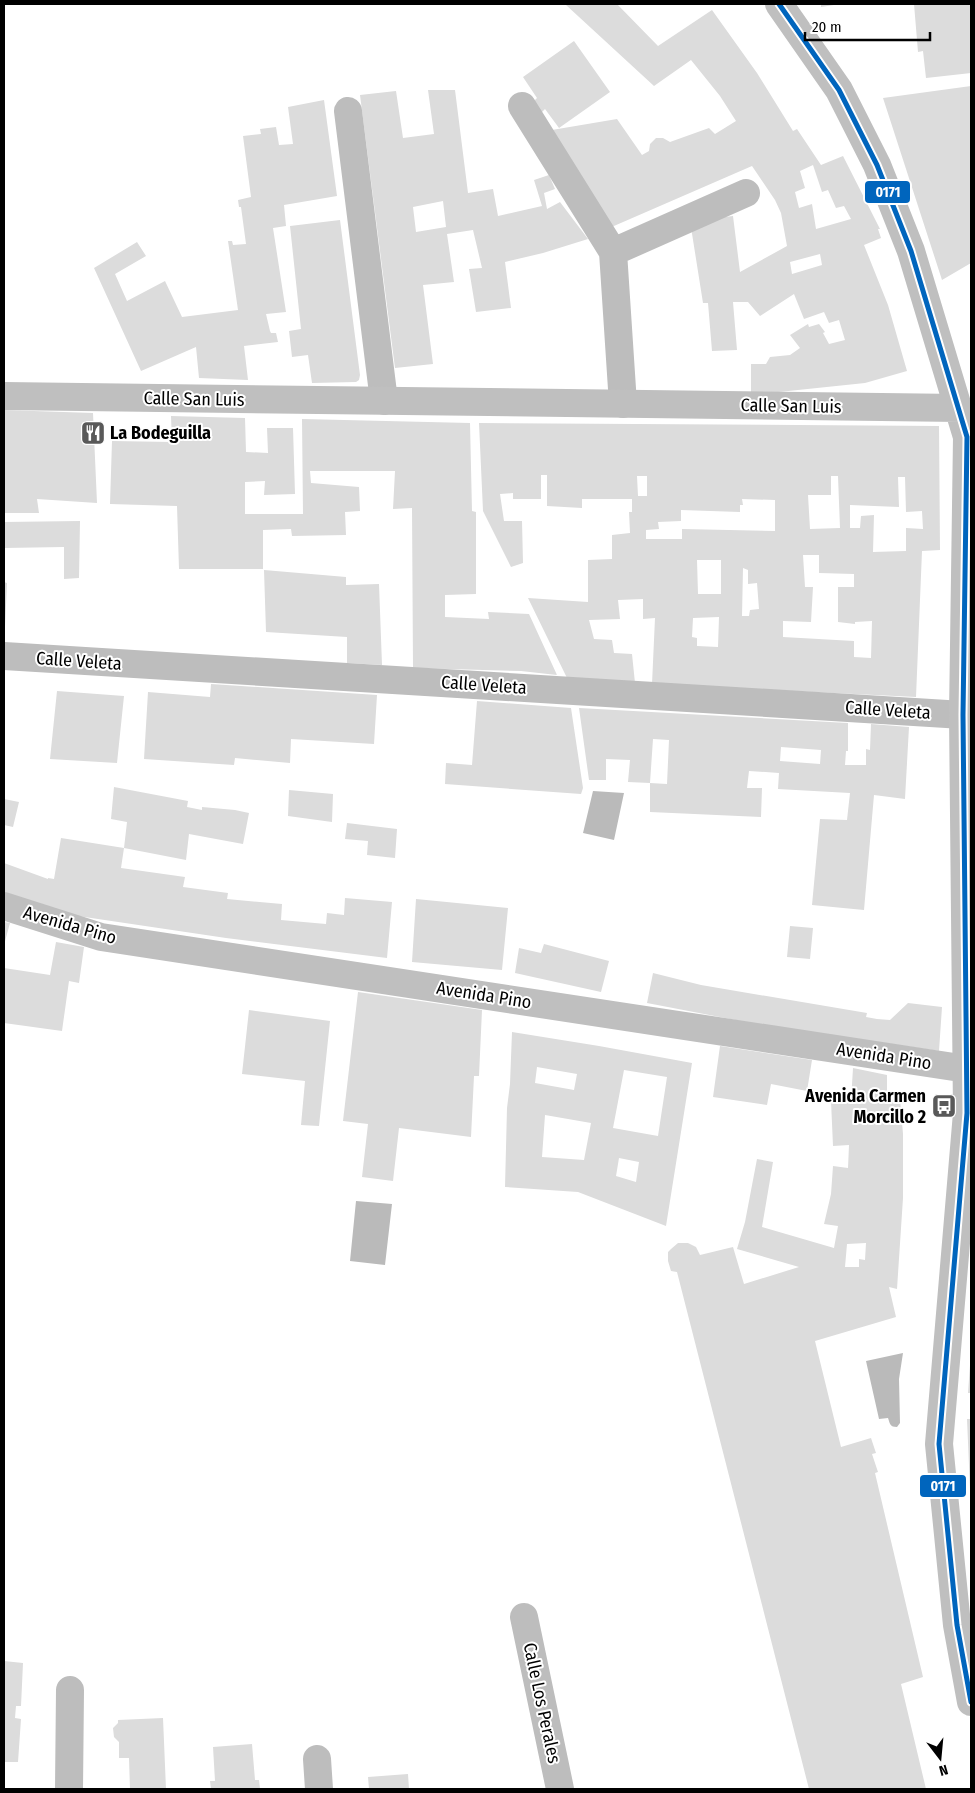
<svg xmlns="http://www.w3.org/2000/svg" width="975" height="1793" viewBox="0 0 975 1793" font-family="'Fira Sans Condensed',sans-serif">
<rect width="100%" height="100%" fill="#fff"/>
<path fill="#bababa" d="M593,791L624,793L614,840L583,833Z
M356,1201L392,1204L385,1265L350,1261Z
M903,1353L899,1379L900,1423L897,1427C890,1427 890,1424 888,1418L879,1419L866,1361Z"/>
<path fill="#dcdcdc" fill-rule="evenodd" d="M567,4H617L658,46L712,10L757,73L793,131L797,129L821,165L843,156L880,229H878L881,238L864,245L888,305L907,371L865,383L751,395V364H766L770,357L790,355L800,348L790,335L808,324L809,327L819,324L825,332L823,333L829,344L845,340L839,320L829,323L824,312L804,319L794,294L760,316L748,302H733L737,350L712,351L708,303H703L690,221L733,216L740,272L787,246L781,213L775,200L752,166L607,229L540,132L617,119L642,155L649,151L650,144L656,138H663L670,142L709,128L715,134L736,121L720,96L691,60L654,86L566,5ZM813,165L822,192L828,190L836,208L844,206L851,219L816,229L812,204L799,208L795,192L805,188L800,171ZM820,254L822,265L792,274L790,262Z
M821,4H834V5L821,7Z
M914,4H971V73L926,78L923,51L918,52Z
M574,41L610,92L559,128L545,109L541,113L533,102L537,98L523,77Z
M971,86V263L942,280L883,98Z
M428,90H455L468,193L493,189L498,216L542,206L534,180L549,175L555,189L544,193L547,209L560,202L588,239L543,253L505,262L511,308L476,312L469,269L482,268L473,230L447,234L454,282L423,285L433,364L395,368L360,95L396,91L403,138L434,134ZM443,201L446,227L416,232L413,207Z
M324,100L337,196L284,205L286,226L273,228L286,312L266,314L270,331L271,333H276L278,342L244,346L248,380L199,378L196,347L141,371L94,268L137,242L146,256L115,274L127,301L165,281L182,317L238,310L228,241H232L233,245L246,244L241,207H239L238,200L251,197L243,136L261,134L260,129L276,127L279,145L293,144L288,107Z
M340,220L360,375L359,380L356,382L312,383L308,355L292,357L289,331L301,329L290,226Z
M4,410L93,413L97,503L37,499L39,513H4Z
M171,416L245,418L246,452L268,453L267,428H293L295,494L264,495L265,481L245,482V514H303L302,419L470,423L472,511L476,512V594L445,595V617L489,619L488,612L529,614L557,675L521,671L413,668L412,508L393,509L395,471H310L311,483L359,487L360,511L345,512L346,535L292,536L291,529L263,530V569H179L177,506L110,504L112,441L172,442Z
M479,423L939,426L940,550L922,551L916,697L652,684L655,618L643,619V599L618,600L620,619L589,620L594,639L612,640L614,653L632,654L635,683L567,678L528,598L588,602V560L612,559V535L630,533L629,512H632V499H582V508L547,506V475H541V499H513V493L500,494L504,521H522L523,563L511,567L483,511ZM637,476H647V496H638ZM831,476H838L840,528L810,529L808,495H831ZM898,477H905L906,512L922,511L923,529L906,528V551L873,552L874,515L861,516L860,528H850V505L899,507ZM742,499L775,500V531L682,529V539H646V530L659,529L658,522L681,521V510L740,512V505H743ZM803,555H819V573L854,574V587H838V622L855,624V622L872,621L871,658L854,657V641L783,637V621L811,622L813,587H805ZM697,560H721V594H698ZM743,568L748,570V584L757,583L759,609L750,610L749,616H742ZM719,617L718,647L697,646V638L692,637L693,618Z
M80,521L79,578L64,579V547L4,548V522Z
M264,570L346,577V585L379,584L382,665L347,663V637L266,632Z
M4,582L7,583L5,627H4Z
M211,684L377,695L374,744L291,739L290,763L235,758L234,765L144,759L148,692L210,697Z
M57,691L124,696L117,763L50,759Z
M477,701L571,708L583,788L581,794L445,784L446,763L472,765Z
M579,708L848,723V751H846L845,765H866V749L870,750L871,724L909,727L905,799L874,795L864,910L812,905L820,819L847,820L850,793L778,789L779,773L749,771L747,788H762L761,817L650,812V783L667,784L669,740L653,739L650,783L628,782L630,760L606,759V780H589ZM781,747L821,750L820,764L780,761Z
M114,787L188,801L187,807L202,810V807L235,810L249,813L243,844L189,834L186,860L124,848L127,822L111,819Z
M289,790L333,794L332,822L288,816Z
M4,799L19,802L13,827L4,825Z
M347,823L397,829L395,858L367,855L368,841L345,839Z
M61,838L124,848L121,868L185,877L183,887L228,893L227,899L282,904L281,920L326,924L327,913L344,915L345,898L392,902L387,958L226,938L71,915L4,894V863L48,879V878L54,879Z
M416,899L508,908L502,970L412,962Z
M4,922L10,923L4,945Z
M790,926L813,928L810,959L787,957Z
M56,942L84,947L79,983L69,981L62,1031L4,1023V968L50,975Z
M544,944L609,961L601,992L515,973L519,948L541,953Z
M653,973L701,985L867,1013L866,1017L877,1019L890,1020L908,1003L942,1007L939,1051L751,1023L647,1003Z
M358,992L482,1010L479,1076H474L471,1137L399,1128L393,1181L362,1177L368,1124L343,1121Z
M249,1010L330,1021L319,1126L301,1125L305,1081L242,1074Z
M512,1032L599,1046L692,1063L666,1226L578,1192L505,1187L507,1108L510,1084ZM537,1067L577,1074L574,1090L535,1083ZM624,1070L667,1077L658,1136L613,1128ZM545,1115L591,1123L584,1160L542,1157ZM619,1158L639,1162L636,1182L616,1176Z
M720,1046L812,1060L807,1091L771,1084L767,1105L713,1097Z
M853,1068L887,1075V1100L900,1099L903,1134V1198L897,1289L889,1287L896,1317L815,1341L841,1447L871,1438L876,1453L872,1454L878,1472L875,1473L923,1677L901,1684L926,1789H809L677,1272L671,1271L668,1261V1252L671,1249L678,1243H688L696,1247L700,1255L733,1247L744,1284L799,1267L737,1249L745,1222L757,1159L773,1162L762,1227L834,1248L838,1226L824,1224L831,1194L833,1166L848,1168L849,1145L833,1146L831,1101H851ZM866,1243L865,1260L859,1259V1267H845L847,1244Z
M970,1365H971V1393H968Z
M967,1419H971V1489H970Z
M4,1661L23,1663L21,1706H16L15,1718L21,1719L18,1762H4Z
M163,1718L166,1789H130L129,1758H119V1742L114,1737L113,1728L118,1723V1720Z
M252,1744L255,1780H259L260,1789H211L210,1781H215L213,1747Z
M408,1774L409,1789H369L368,1777Z"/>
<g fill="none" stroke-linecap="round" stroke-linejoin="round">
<path stroke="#bdbdbd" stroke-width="28" d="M522,106L613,252L623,404
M348,111L384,401
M613,252L746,193
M4,656L963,715
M524,1617L560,1789
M317,1759L319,1789
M69,1789L70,1690"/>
<path stroke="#bfbfbf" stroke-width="28" d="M779,4L839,90L877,165L911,251L967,437L963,715L967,1113L939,1444L957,1625L971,1702
M4,396L960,408
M4,906L101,937L967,1069"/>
<defs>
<path id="bus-1" d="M779,4L839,90L877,165L911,251L967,437L963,715L967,1113L939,1444L957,1625L971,1702"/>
</defs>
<use href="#bus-1" stroke="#fff" stroke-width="9"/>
<use href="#bus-1" stroke="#0065bd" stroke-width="5"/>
</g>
<defs>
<symbol id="restaurant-square" viewBox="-11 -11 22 22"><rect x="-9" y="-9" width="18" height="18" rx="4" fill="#595959" stroke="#fff"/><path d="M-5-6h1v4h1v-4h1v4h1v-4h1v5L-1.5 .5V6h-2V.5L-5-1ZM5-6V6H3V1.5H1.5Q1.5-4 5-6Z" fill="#fff"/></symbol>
<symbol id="bus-square" viewBox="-11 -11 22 22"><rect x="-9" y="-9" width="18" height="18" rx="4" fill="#595959" stroke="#fff"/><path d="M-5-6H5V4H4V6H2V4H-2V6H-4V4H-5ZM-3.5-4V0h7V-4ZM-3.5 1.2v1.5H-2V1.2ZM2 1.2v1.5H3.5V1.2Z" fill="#fff"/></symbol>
</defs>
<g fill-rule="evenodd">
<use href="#restaurant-square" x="79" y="419" width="28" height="28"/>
<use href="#bus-square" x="930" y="1092" width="28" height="28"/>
</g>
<g text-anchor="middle" stroke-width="4" stroke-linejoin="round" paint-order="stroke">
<g font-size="18" fill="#000" stroke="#fff">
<text transform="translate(194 399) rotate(1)" y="6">Calle San Luis</text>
<text transform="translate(791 406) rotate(1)" y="6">Calle San Luis</text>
<text transform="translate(79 661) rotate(4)" y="6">Calle Veleta</text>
<text transform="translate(484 685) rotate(4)" y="6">Calle Veleta</text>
<text transform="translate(888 710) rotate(4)" y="6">Calle Veleta</text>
<text transform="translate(70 925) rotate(16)" y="6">Avenida Pino</text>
<text transform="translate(484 995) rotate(9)" y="6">Avenida Pino</text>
<text transform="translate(884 1056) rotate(9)" y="6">Avenida Pino</text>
<text transform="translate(542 1703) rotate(78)" y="6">Calle Los Perales</text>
</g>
<g font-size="18" font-weight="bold" fill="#000" stroke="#fff" text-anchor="start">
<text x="110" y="439">La Bodeguilla</text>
<text x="926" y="1102" text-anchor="end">Avenida Carmen<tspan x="926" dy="21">Morcillo 2</tspan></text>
</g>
</g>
<g stroke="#fff" stroke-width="2">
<rect x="864" y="180" width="47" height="24" rx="5" fill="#0065bd"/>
<rect x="919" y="1474" width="48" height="24" rx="5" fill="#0065bd"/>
</g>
<g font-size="14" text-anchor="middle" font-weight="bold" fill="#fff">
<text x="888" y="197">0171</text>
<text x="943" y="1491">0171</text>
</g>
<rect width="975" height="1793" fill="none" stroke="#000000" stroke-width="10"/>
<g transform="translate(940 1758) rotate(164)" stroke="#ffffff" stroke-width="4" paint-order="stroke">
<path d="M0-4L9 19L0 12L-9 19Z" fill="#000000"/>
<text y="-8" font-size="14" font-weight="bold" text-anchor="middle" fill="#000000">N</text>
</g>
<path d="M805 32v8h125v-8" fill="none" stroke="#000000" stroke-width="2.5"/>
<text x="812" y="32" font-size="15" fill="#000000" stroke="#ffffff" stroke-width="4" paint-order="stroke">20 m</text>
</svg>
